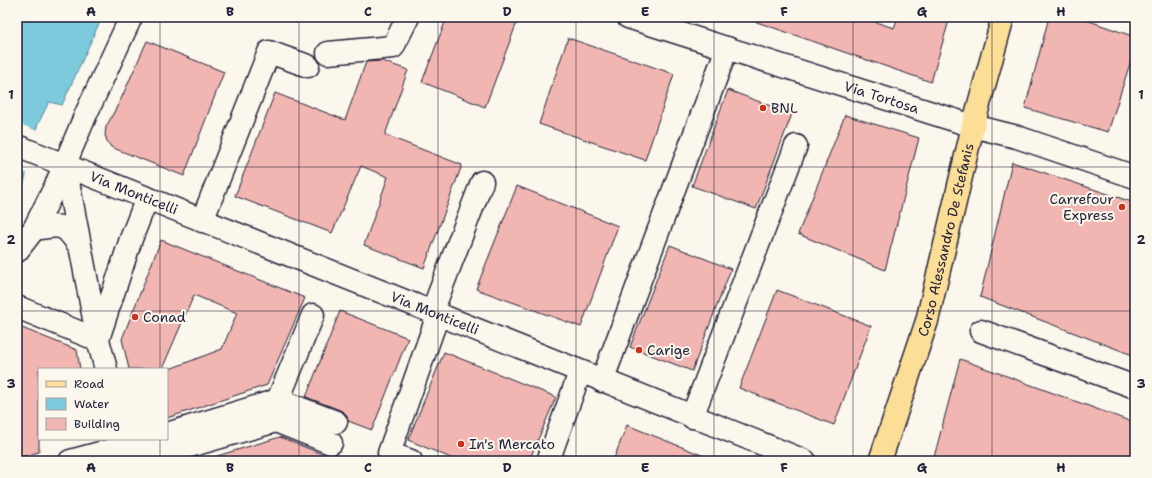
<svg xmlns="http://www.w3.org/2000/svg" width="1152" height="478" viewBox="0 0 1152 478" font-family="'Shantell Sans',sans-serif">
<rect width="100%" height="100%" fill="#fbf7ec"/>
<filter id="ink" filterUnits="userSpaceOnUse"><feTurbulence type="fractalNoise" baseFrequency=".025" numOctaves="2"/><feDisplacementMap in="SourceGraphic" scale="8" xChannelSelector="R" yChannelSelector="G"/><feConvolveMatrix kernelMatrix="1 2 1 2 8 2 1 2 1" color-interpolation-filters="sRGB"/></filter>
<g filter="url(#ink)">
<path fill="#7ecadd" stroke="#59879c" d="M17,17H102L62,105L49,102L38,124L29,150L27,171L20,198L17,202Z"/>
<path fill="#fbf7ec" d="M17,123L37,131L31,151L28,174L17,170Z"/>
<path fill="#f2b6b2" stroke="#22223b" d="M447,17H519L485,107L422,82Z
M752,17H860L894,28L898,17H950L931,82L751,20Z
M1049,17H1078L1135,37V48L1108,132L1025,108Z
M568,38L674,74L645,160L539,124Z
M147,41L224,72L184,176L111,147L107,141L105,135L106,127L121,99Z
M382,61L408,70L385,135L462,165L424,268L364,245L388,177L361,166L332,233L235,196L275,93L345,120L366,62Z
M728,90L792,114L756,209L692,186Z
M845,115L919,138L885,270L798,234Z
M1012,162L1135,203V356L980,297Z
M517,186L618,226L581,327L476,289Z
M161,240L305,298L267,385L167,418V370L222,349L237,313L194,295L162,369H129L122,339Z
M670,245L731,269L692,371L630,347Z
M777,290L871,326L834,425L739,388Z
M340,311L408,338L372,430L348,421L346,414L340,410L306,397Z
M17,326L77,350L80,369H39V452L17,458Z
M444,352L556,397L529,461H458L408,440Z
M960,359L1135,423V461H933Z
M627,425L714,460V461H613Z
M280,437L337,460V461H218L217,456Z"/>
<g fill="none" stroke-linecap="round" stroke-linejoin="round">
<defs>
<g id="minor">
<path id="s1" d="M628,17L973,126L1017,137L1135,177"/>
<path d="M328,53L393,47L408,17"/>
<path id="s2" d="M17,146L805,461"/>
<path d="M65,166L98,340L106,369"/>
<path d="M202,221L269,52L308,66"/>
<path d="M34,229C62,225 63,222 80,247"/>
<path d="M17,251L34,229L56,185L86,114L131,17"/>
<path d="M17,307L98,340"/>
<path d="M432,312L482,182"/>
<path d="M981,331L1135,387"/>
<path d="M98,339L131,239L147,198"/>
<path d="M602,381L727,48"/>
<path d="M278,400L313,315"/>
<path d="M692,417L796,146"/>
<path d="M167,434L278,400L336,422"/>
<path d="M70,461L151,439"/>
<path d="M138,461L276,421L331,443"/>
<path d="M411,461L389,453L438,315"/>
<path d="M548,461L580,372"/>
</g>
<g id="major">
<path id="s3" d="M880,461L927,321L973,126L1003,17"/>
</g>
</defs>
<use href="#minor" stroke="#22223b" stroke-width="25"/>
<use href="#major" stroke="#22223b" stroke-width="25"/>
<use href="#minor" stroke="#fbf7ec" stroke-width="22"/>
<use href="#major" stroke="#fdde96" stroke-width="22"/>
</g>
</g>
<path fill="none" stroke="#22223b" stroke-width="1" stroke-opacity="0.55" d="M160,17V369M299,17V461M438,17V461M576,17V461M714,17V461M853,17V461M992,17V461M17,167H1135M17,311H1135M160,439V461"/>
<g fill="#c8321e" stroke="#fbf7ec" stroke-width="1.5">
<circle cx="763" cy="108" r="4"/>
<circle cx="1122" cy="207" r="4"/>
<circle cx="135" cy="317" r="4"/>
<circle cx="639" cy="350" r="4"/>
<circle cx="461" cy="444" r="4"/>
</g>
<g text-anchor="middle" stroke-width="4" stroke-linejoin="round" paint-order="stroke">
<g font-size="14" fill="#22223b" stroke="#fbf7ec">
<text dy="5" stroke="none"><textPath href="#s1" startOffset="266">Via Tortosa</textPath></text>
<text dy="5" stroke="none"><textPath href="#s2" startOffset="126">Via Monticelli</textPath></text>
<text dy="5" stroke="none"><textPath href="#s3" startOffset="231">Corso Alessandro De Stefanis</textPath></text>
<text dy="5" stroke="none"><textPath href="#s2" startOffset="450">Via Monticelli</textPath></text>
</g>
<g font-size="14" fill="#22223b" stroke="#fbf7ec" text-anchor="start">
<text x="771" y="113">BNL</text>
<text x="1114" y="204" text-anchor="end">Carrefour<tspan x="1114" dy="16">Express</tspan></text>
<text x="143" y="322">Conad</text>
<text x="647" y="355">Carige</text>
<text x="469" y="449">In's Mercato</text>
</g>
</g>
<rect width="1152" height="478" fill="none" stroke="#fbf7ec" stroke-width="44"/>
<rect x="38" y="368" width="130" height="72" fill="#fbf7ec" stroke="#a4a2a5"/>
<rect x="46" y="381" width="20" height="6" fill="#fdde96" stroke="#a4a2a5"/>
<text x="74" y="388" font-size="12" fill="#22223b">Road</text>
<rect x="46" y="398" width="20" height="12" fill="#7ecadd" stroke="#a4a2a5"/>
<text x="74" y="408" font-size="12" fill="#22223b">Water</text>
<rect x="46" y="418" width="20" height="12" fill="#f2b6b2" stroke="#a4a2a5"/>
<text x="74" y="428" font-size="12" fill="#22223b">Building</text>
<rect x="22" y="22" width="1108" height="434" fill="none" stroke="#22223b" stroke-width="1.5"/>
<g font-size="13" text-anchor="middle" font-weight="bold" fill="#22223b">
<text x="91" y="16">A</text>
<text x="230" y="16">B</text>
<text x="368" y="16">C</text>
<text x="507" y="16">D</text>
<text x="645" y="16">E</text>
<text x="784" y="16">F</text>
<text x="922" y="16">G</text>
<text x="1061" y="16">H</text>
<text x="11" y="99">1</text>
<text x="1141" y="99">1</text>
<text x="11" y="244">2</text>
<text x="1141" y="244">2</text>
<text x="11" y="388">3</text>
<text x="1141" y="388">3</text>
<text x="91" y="472">A</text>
<text x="230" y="472">B</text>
<text x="368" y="472">C</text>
<text x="507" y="472">D</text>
<text x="645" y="472">E</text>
<text x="784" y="472">F</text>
<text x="922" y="472">G</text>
<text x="1061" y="472">H</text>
</g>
</svg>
